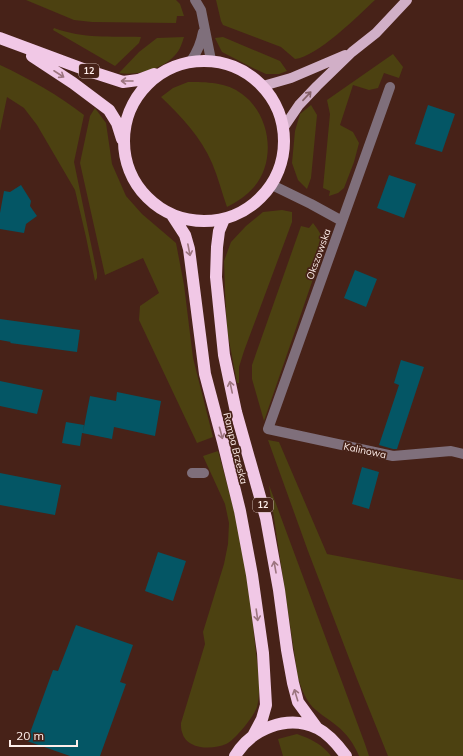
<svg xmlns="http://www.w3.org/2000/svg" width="463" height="756" viewBox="0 0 463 756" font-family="Mulish,sans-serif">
<rect width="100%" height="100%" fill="#472218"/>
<path fill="#4c4111" d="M26,0H176L180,4L184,16H177L176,23L92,22L74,20Z
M216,0H375C359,15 317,57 295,59L281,47L223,25L221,21Z
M54,28C84,39 110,36 141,37L139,43L115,66L53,30Z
M184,37C182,43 180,50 176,54C164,69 137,76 119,73L139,52L157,38Z
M223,37L280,61L287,71L279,74H266L253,68L222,52L215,38Z
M393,54L403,67L399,78L384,73L378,88L369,90L353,85L340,125L353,132L359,143L354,162L344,188L338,193L329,196L330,191L323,188L330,114L327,100Z
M0,65C30,79 58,95 84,115L74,162L97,273V278L95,281L86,237L75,190L37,125L24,108L7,97L0,131Z
M188,82C206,82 227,82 242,94C270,114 277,160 254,187C246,196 237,202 227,207C222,193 218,177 212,163C201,137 181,116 161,97L173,88Z
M311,105L317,115L311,178L307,189L298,180L292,163L295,131L300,114Z
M95,108L106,123L112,164L126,196L142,214L176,243L184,285L193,358L213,437L197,443L139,320L140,306L159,293L143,258L105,275L80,163L90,116Z
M282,210L292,212V222L244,351L239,367V383H237L227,330L225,292L224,261L231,242L246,226L263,212Z
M313,223C320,232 324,238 323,250L264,421L252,379V365L301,226L309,228Z
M268,440L279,442L327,554L463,580V756H388L357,679L308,551Z
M218,451C228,487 238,523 245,559C250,587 252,616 255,644C257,664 262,687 257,707C254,716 235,740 226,744C213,750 186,750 182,732C181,730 181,726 181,723L205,644L203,632L224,564L228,544L229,523L225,504L203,456Z
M269,485L365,744L369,756H359C354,744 347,734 337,726C328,718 317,713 310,704C304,696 301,687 298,678Z
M297,734C311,739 322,744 331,756H283L278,739Z"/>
<path fill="#045665" d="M428,105L455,114L442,152L415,144Z
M389,175L416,184L404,218L377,208Z
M21,185L31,201L30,206L37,216L26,224L24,233L0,229V213L4,191L10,192Z
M355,270L377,279L366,307L344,298Z
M0,319L80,330L77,352L10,343L11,342L0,340Z
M401,360L424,367L397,449H393L379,445L399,385L394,383Z
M0,381L43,390L37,414L0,406Z
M117,392L161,401L155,436L114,427L112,439L82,433L80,446L62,443L66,422L84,425L83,432L90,396L116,401Z
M362,467L379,472L369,509L352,504Z
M0,473L61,485L55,515L0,505Z
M158,552L186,561L173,601L145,591Z
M76,625L133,645L120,682L126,684L100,756H70L27,741L53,670L58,671Z"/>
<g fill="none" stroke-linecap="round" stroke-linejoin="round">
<path stroke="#7f6f7b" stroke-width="10" d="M195,0L201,10L211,60
M191,61C198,51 201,43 203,32
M390,87L268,429L393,456L451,451L463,454
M272,185L311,204L342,221
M192,473H204"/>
<path stroke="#d1afc7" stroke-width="10" d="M263,86L291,78L345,55
M284,127L299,105L317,86L352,52L376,33L407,0"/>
<path stroke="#f1c8e6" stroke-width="12" d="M0,38L86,70L123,82L138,80L154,74
M32,56L73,83L109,110L117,123L122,139
M124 141a80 80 0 1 1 160 0a80 80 0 1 1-160 0Z
M172,215L185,235L189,249L205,374L223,442L240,511L252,575L263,653L266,705L262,719L253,736
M224,219L219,231L217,247L216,277L224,355L236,412L266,518L279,590L287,650L293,683L298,702L317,728
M235,756C251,729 287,714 317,728C329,734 338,745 346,756"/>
</g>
<defs><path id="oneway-shaft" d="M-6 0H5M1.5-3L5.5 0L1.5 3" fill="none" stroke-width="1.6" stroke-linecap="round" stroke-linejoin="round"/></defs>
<g stroke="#9c757f">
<use href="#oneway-shaft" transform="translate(59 74) rotate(33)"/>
<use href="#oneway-shaft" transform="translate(127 81) rotate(180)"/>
<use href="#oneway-shaft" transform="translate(189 250) rotate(79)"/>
<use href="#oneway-shaft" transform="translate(231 387) rotate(-102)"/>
<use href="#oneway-shaft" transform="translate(221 433) rotate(75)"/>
<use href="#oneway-shaft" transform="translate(275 567) rotate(-100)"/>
<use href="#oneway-shaft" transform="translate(257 615) rotate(82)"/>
<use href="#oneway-shaft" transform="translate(296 695) rotate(-107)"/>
</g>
<use stroke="#856167" href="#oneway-shaft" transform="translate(307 96) rotate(-47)"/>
<g text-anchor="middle" stroke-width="3.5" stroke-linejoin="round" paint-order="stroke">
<g fill="#472218" stroke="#c7b1ab" stroke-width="1">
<rect x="79" y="64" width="20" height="14" rx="3"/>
<rect x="253" y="498" width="20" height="14" rx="3"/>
</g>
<g font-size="9" font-weight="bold" fill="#feeeea">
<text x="89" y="74">12</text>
<text x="263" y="508">12</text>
</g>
<g font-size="10" fill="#feeeea" stroke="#472218">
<text transform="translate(318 254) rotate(-70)" y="4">Okszowska</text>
<text transform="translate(236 448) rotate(76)" y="4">Rampa Brzeska</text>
<text transform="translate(365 450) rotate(12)" y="4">Kalinowa</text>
</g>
</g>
<path d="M10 740v6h67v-6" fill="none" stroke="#feeeea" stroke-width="2"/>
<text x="16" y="740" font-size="12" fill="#feeeea" stroke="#472218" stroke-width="3" paint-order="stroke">20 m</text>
</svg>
